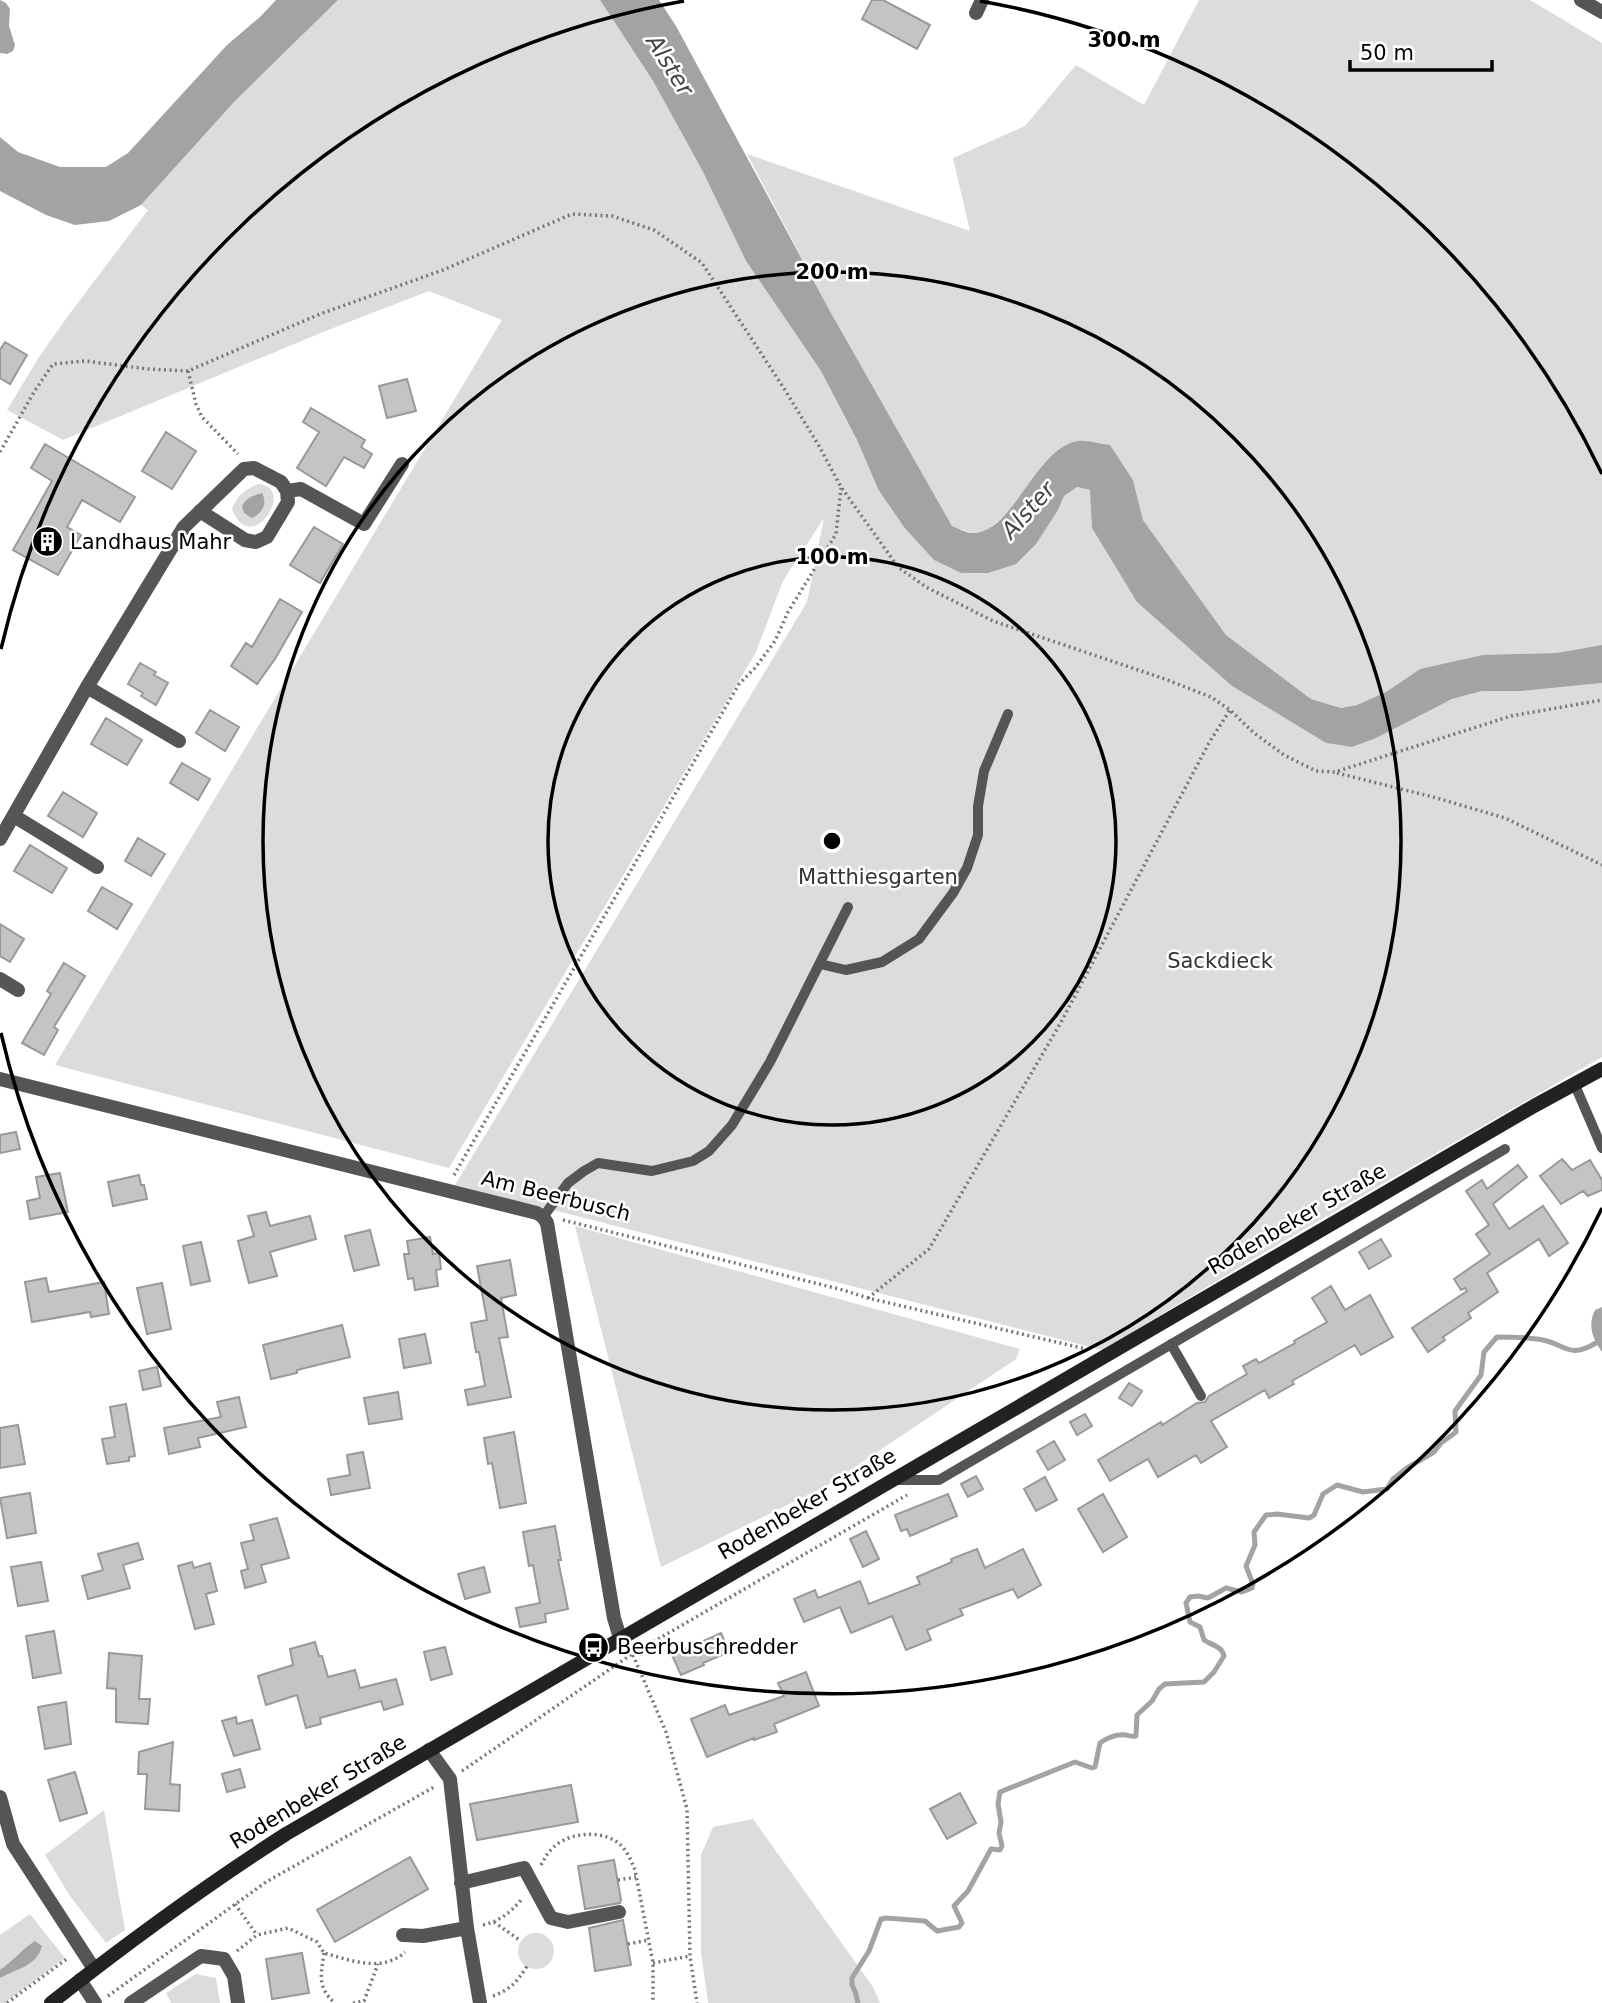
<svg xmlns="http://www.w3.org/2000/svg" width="1602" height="2003" viewBox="0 0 1602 2003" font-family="'DejaVu Sans',sans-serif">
<rect width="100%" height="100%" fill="#fff"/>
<path fill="#dcdcdc" d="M338,0H600L653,81L702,170L746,261L821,371L857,440L878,489L934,560L961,573H988L1058,510L1064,496L1077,487L1091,490L1092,528L1232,686L1326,743L1353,747L1452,699L1482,691H1521L1602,683V1057L1272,1248L1102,1350L455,1185L807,602L824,518L783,581L756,652L449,1168L55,1065L502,320L429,291L323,332L63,440L7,410L39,357L68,316L148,210L141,205L235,101Z
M1199,0H1530L1602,43V645L1556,653L1420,669L1386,692L1357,705L1341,708L1311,699L1226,635L1143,520L1133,480L1110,445L1005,515L986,531L971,533L952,526L831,313L747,154L970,231L953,158L1025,126L1076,65L1144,105Z
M258,484C298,486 251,559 232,509C237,495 245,490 258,484Z
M575,1226L1020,1349L1016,1359L828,1485L661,1567Z
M104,1810L125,1930L106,1943L70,1896L45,1855Z
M753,1819L873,1987L880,2003H708L701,1952V1855L713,1827Z
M30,1914L65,1958L5,2003H0V1978L25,1947L9,1964L0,1970V1935Z
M518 1951a18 18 0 1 1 36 0a18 18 0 1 1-36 0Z
M196,1974L216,1978L220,2003H171L166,1993Z"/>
<path fill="#a3a3a3" d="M0,0L6,3L10,9L9,26L15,45L13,51L7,54L0,53Z
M276,0H338L235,101L141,205L109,221L75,225L46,215L0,191V137L18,152L60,167H106L128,153L227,45L261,16Z
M600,0H659L676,26L831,313L952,526C958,528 966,533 972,533C1012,535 1035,449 1077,441C1087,440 1100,444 1110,445L1133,480L1143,520L1226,635L1311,699L1341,708L1357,705L1386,692L1420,669L1483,655L1556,653L1602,645V683L1521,691H1482L1452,699L1376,738L1352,747L1326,743L1232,686L1137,602L1092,528L1090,490L1077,487L1064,496L1058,510L1036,544L1016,564L988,573H961L934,560L904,527L878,489L857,440L821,371L746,261L702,170L653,81Z
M262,493C268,504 262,513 252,518L244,513L242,506C247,497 253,496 262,493Z
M1602,1307V1352C1593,1339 1587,1326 1595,1310Z
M35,1941L42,1946C37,1966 16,1969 0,1978V1970C13,1961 22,1949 35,1941Z"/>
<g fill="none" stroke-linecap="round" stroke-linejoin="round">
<path stroke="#a3a3a3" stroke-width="5" d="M858,2003L855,1991L852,1985V1978L869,1951L881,1919L886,1918L925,1921L937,1931L959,1927L962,1923L954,1906L968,1891L991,1849L1000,1850L1002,1846L999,1833L1001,1822L998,1804L1000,1792L1075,1762L1092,1768L1095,1767L1100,1743C1107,1738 1117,1734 1126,1735C1129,1736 1132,1737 1136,1736L1137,1715L1152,1701L1159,1689L1165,1684L1204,1682L1214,1672L1224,1656C1222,1646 1211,1645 1204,1640L1200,1627L1190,1622L1186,1603L1190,1597L1198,1596L1208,1598L1226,1588L1242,1592L1252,1588L1253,1584L1246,1566L1255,1545L1254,1532L1266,1515L1277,1514L1309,1518L1314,1515L1323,1494L1337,1485L1363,1492L1387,1489L1393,1479L1407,1468L1434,1452L1441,1443L1456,1432L1455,1411L1481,1375L1484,1352L1497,1337C1511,1337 1529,1337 1543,1340C1566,1345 1569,1359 1596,1343"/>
</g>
<path fill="#c4c4c4" stroke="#999" stroke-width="2" d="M872,0H883L930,25L917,49L862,19Z
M5,342L27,355L10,384L0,378V350Z
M407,379L416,411L387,418L379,386Z
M311,408L365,440L361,447L372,454L364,468L344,457L326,486L297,468L319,432L303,422Z
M166,432L196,451L172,489L142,471Z
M45,444L135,497L120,522L82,500L67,527L81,535L58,575L13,550L52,481L31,468Z
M314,527L343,544L320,583L290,565Z
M280,599L302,612L275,659L257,684L231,666L246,643L252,647Z
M140,663L156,672L154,675L168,683L156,705L141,696L143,693L128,684Z
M210,710L239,727L225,751L196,733Z
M106,718L142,740L127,765L91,744Z
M182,763L210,779L198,800L170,783Z
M63,792L97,813L83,837L48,816Z
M138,838L165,854L151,876L125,861Z
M30,845L67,868L52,893L14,871Z
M102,887L132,904L117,929L88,911Z
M0,924L24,939L10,962L0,956Z
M64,963L85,976L54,1027L58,1030L44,1055L22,1043L51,994L47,991Z
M16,1132L20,1149L0,1153V1135Z
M1562,1159L1572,1170L1590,1160L1602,1180V1190L1588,1196L1583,1191L1561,1204L1540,1176Z
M1518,1165L1527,1177L1493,1204L1509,1229L1543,1206L1568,1243L1549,1256L1539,1239L1487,1273L1498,1292L1468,1313L1471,1318L1443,1337L1445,1340L1428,1352L1412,1328L1467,1291L1465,1288L1461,1290L1454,1279L1490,1254L1476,1234L1489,1225L1466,1191L1482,1180L1487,1189Z
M60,1173L68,1212L30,1219L27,1201L40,1198L36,1177Z
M139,1175L141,1185H144L147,1199L113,1206L108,1182Z
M266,1212L270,1226L310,1216L316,1239L270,1252L277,1276L249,1283L238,1241L254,1236L248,1216Z
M370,1230L379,1265L354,1271L345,1236Z
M430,1237L433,1254L439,1253L441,1269L436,1270L438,1286L415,1290L413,1278L408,1279L404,1254H409L407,1241Z
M1381,1239L1391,1256L1369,1269L1359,1252Z
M201,1242L210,1281L191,1285L183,1246Z
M510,1260L516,1295L501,1298L508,1337L499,1338L511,1397L468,1405L465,1390L485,1386L479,1352H476L471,1323L487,1320L477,1266Z
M46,1278L49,1292L104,1282L109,1314L91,1317L90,1312L32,1322L25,1282Z
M162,1283L171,1329L147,1334L137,1288Z
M1331,1286L1345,1310L1370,1295L1393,1337L1361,1355L1355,1345L1292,1381L1294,1384L1269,1398L1265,1390L1211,1421L1227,1447L1201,1463L1196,1455L1158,1477L1148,1459L1110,1481L1098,1460L1161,1422L1162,1425L1197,1403L1205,1402L1209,1396L1247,1374L1243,1366L1256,1359L1259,1363L1295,1343L1294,1341L1327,1322L1312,1298Z
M342,1325L350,1357L297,1370V1373L271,1379L263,1345Z
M425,1334L431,1363L404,1368L399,1339Z
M157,1367L161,1386L143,1390L139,1371Z
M1129,1383L1142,1391L1132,1406L1119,1398Z
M398,1392L402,1419L369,1424L364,1398Z
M239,1397L246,1427L198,1438L200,1447L169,1454L164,1428L221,1417L217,1402Z
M126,1404L135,1456L129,1457V1461L107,1464L102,1439L115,1437L110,1407Z
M1085,1414L1092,1426L1077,1435L1070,1422Z
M18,1425L25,1464L0,1468V1428Z
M514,1432L526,1503L500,1508L492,1463L488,1464L484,1438Z
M1054,1441L1065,1460L1048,1470L1037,1451Z
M363,1452L370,1488L331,1495L328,1479L350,1475L347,1455Z
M976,1476L983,1489L968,1497L961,1484Z
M1045,1477L1057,1500L1036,1511L1024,1489Z
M30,1493L36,1533L7,1538L0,1498Z
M948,1494L957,1516L910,1536L907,1529L901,1531L895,1515Z
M1103,1494L1127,1537L1103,1552L1078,1509Z
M277,1518L289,1558L261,1565L266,1582L245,1588L241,1571L248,1569L241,1543L254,1540L250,1525Z
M555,1526L561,1560H558L568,1609L545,1614L546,1622L520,1627L516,1608L540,1603L533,1565L529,1566L523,1532Z
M866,1531L879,1559L863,1567L850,1539Z
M138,1543L143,1559L123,1565L130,1588L88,1599L82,1576L103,1570L98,1554Z
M977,1549L985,1568L1023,1549L1041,1585L1018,1598L1013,1589L960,1609L963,1615L927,1630L931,1640L906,1650L892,1616L851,1633L840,1607L804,1622L794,1599L815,1590L818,1598L860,1581L869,1604L920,1584L917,1577L952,1562L951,1559Z
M41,1562L48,1601L18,1606L11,1567Z
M192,1562L194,1568L210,1563L217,1591L206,1594L214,1624L195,1629L178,1566Z
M484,1567L490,1592L465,1599L458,1574Z
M54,1631L61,1673L33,1678L26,1636Z
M721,1633L729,1652L703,1663L704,1665L681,1675L672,1655Z
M315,1642L319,1656H322L328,1677L355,1670L360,1688L396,1679L403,1704L384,1710L381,1701L320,1718L321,1724L306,1728L297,1695L266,1705L258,1676L293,1665L290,1649Z
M445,1647L452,1674L431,1680L424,1652Z
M109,1653L142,1656L139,1699H150L148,1724L116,1722V1689L107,1688Z
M806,1672L819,1706L774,1724L777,1732L754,1740V1738L707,1757L691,1719L725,1705L729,1715L784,1696L778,1683Z
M66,1702L71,1744L45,1749L38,1707Z
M236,1717L237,1724L252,1720L260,1749L234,1756L222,1721Z
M173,1742L170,1784L180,1785L179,1811L145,1809L147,1774H138L139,1752Z
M240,1769L245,1787L227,1792L222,1774Z
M75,1772L87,1813L60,1821L48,1780Z
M571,1785L578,1822L477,1840L470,1804Z
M960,1793L976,1823L947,1839L930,1809Z
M410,1857L428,1889L335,1942L317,1910Z
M614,1860L621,1900L620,1903L585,1909L578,1866Z
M623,1920L631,1965L595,1971L589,1928Z
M302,1953L309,1993L272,1999L266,1959Z"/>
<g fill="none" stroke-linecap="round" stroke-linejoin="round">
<path stroke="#777" stroke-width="3.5" stroke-dasharray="2 3.5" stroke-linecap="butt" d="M188,371L196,404L202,417L238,454
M0,452L34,392L53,364L85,361L148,369L188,371L320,314L443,270L572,214L612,216L654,230L702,263L785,390L819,446L841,487L898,567L926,587L993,621L1162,678L1211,697L1230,710L1254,733L1284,755L1316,771L1335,772L1511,716L1602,700
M1337,773L1433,797L1505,818L1602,865
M454,1175L739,684L755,668L775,641L788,612L836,534L841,488
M563,1220L843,1290L868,1298L1086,1349
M868,1298L929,1249L1060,1024L1210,741L1230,710
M633,1655L666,1732L687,1809L690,1956L697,2003
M462,1771L632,1654L907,1495
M541,1865C544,1860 546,1855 550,1851C564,1833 598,1829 617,1842C626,1848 631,1860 635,1870L653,1963V2003
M618,1880L636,1877
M235,1904L257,1935
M494,1922L521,1941
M483,1925C500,1921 511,1912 522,1899
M628,1944L649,1940
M237,1951L257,1935L288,1928L317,1942L324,1953C349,1960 383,1973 405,1952
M324,1953C321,1974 317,1988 335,2003
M653,1963L690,1956
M108,1996L266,1882L434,1787
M493,1996C510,1990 517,1982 527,1966
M7,2003L68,1958
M353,2003L364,2001L378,1964"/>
<path stroke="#555" stroke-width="10" d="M820,964L846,970L882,962L919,939L953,893L967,868L978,835V806L984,771L1008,714
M1574,1083L1602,1148
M543,1217L568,1183L584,1171L598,1163L652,1171L693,1161L709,1151L732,1125L770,1062L848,907
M1171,1344L1201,1396
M893,1480H939L1505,1149"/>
<path stroke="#555" stroke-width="14" d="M1581,0L1602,12
M976,13L982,0
M287,491L301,489L364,524L402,464
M87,687L179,741
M14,816L97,867
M0,839L87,687L184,527L244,469L254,468L281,482L287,491L288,502L267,537L256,542L245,540L200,511
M0,979L18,990
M0,1079L537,1213L543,1217L547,1223L614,1618L620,1638
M429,1750L450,1779L467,1928L480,2003
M0,1797L13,1844L94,1969
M461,1883L524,1868L551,1918L568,1922L619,1912
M403,1935L423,1936L467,1928
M80,1980L95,2003
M131,2003L201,1956L224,1959L234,1976L238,2003"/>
<path stroke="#222" stroke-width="14" d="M51,2003C127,1943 205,1886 286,1834L1534,1106L1602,1069"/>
</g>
<g fill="none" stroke="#000" stroke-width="3.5">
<circle cx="832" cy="841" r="284"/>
<circle cx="832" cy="841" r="569"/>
<path d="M1602 1208A853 853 0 0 1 1 1033M1 649A853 853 0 0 1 684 1M980 1A853 853 0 0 1 1602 474"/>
</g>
<defs>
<symbol id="building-disc" viewBox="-11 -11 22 22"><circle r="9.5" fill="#000" stroke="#fff"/><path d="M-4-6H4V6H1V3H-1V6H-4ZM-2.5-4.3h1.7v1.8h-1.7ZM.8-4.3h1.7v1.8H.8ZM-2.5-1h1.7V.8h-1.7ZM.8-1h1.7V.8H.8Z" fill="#fff"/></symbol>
<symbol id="bus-disc" viewBox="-11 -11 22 22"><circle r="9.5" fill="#000" stroke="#fff"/><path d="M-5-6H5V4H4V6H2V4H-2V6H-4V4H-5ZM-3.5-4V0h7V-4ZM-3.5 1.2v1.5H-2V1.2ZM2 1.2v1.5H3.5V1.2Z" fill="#fff"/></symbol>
</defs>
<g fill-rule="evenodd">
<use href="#building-disc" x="30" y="524" width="35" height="35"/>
<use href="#bus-disc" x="576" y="1630" width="35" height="35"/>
</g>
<g text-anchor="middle" stroke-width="5" stroke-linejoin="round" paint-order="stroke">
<g font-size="21" fill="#000" stroke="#fff" text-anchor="start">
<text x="70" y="549">Landhaus Mahr</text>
<text x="617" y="1654">Beerbuschredder</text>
</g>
<g font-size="21" fill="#333" stroke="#fff">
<text x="878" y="884">Matthiesgarten</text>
<text x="1220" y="968">Sackdieck</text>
</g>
<g font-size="21" fill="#000" stroke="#fff">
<text transform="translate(556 1196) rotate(14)" y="7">Am Beerbusch</text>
<text transform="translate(1297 1219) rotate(-30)" y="7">Rodenbeker Straße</text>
<text transform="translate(807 1504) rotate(-30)" y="7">Rodenbeker Straße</text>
<text transform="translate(318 1792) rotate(-31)" y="7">Rodenbeker Straße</text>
</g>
<g font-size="23" font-style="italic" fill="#444" stroke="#fff">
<text transform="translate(670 65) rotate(58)" y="8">Alster</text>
<text transform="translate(1028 510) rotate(-48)" y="8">Alster</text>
</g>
</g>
<circle cx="832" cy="841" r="10" fill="#000" stroke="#fff" stroke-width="3.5"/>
<g font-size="21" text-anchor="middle" font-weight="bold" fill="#000" stroke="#fff" stroke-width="5" stroke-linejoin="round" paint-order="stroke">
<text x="1124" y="47">300 m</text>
<text x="832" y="279">200 m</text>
<text x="832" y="564">100 m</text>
</g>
<path d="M1350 60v10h142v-10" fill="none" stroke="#000000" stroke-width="3.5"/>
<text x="1360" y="60" font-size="21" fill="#000000" stroke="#ffffff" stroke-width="5" paint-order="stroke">50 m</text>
</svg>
